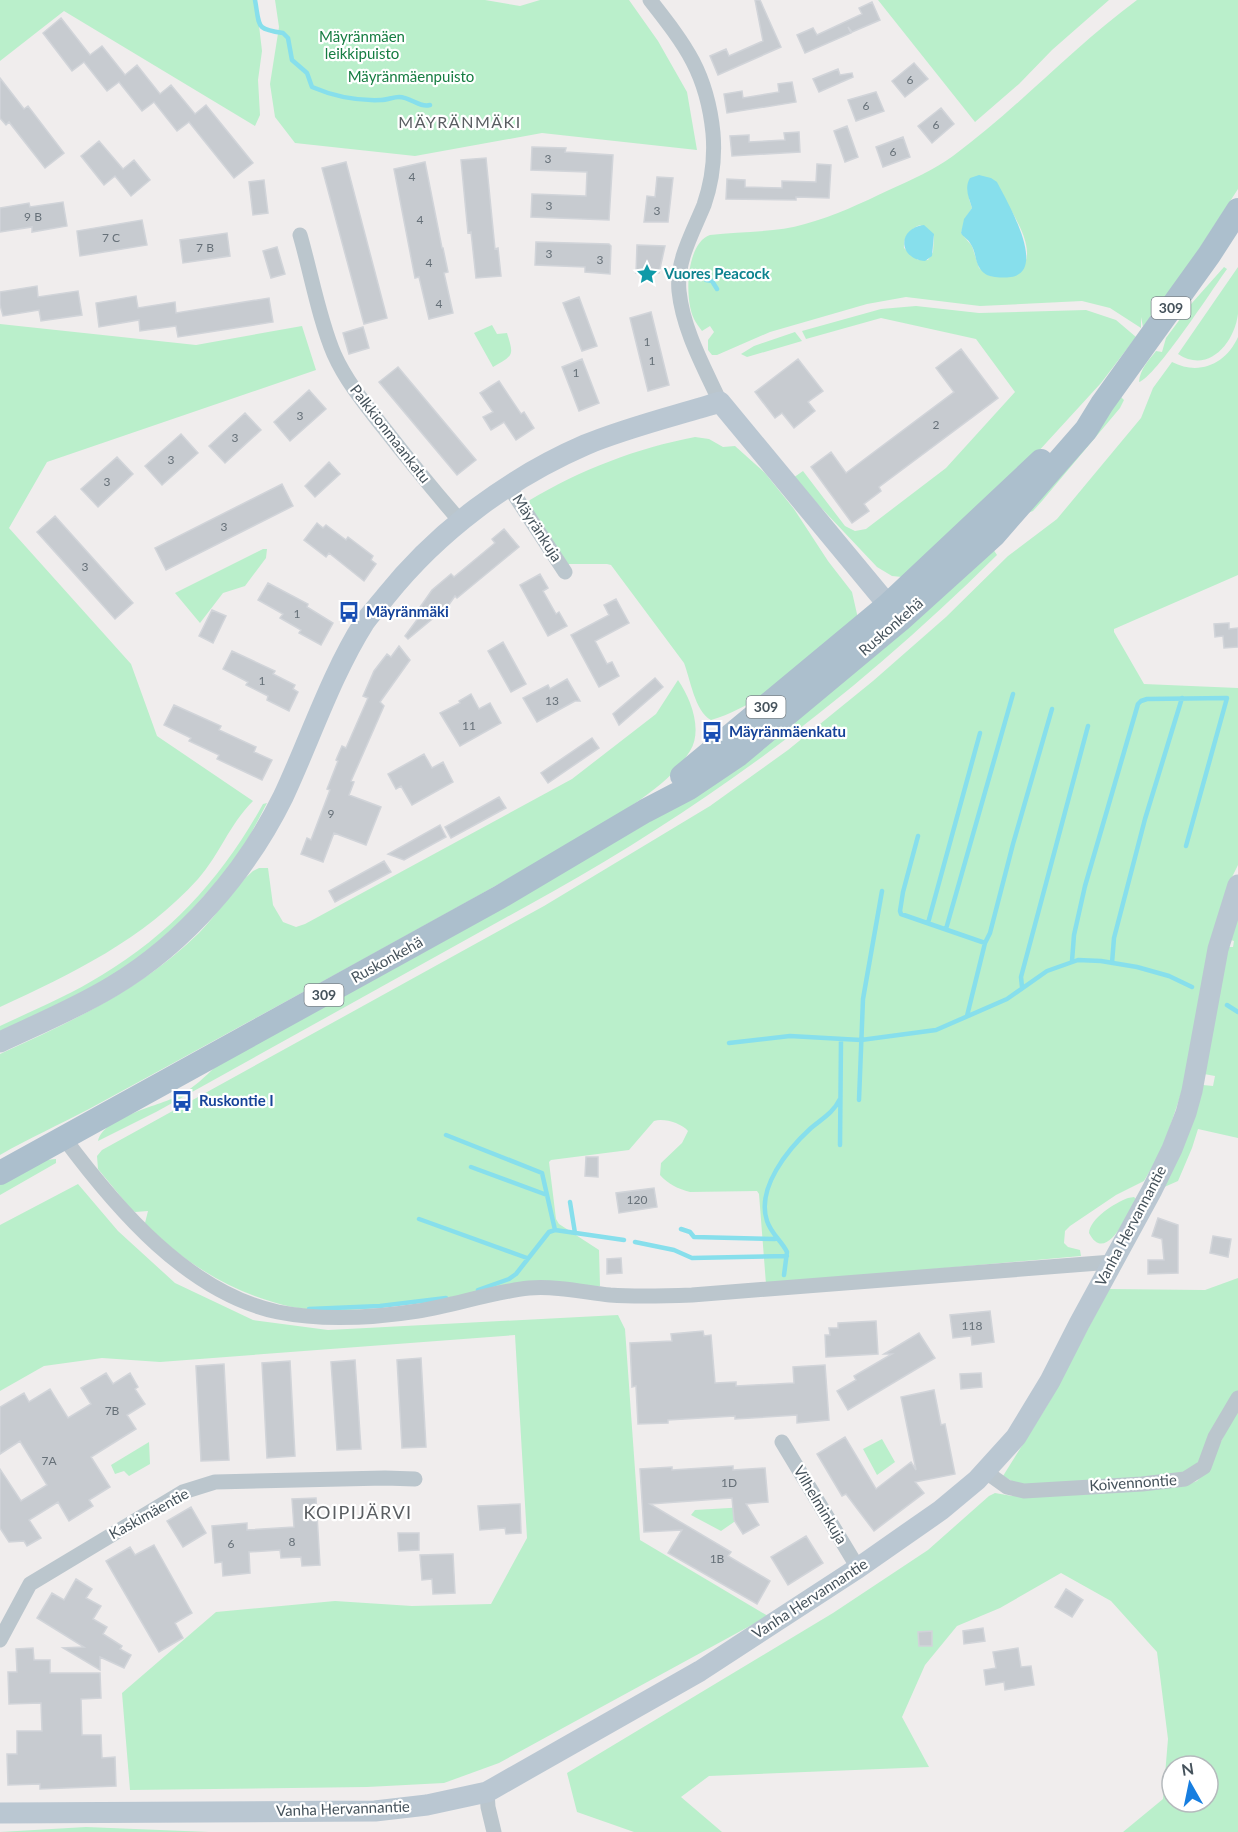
<svg xmlns="http://www.w3.org/2000/svg" width="1238" height="1832" viewBox="0 0 1238 1832" font-family="Lato,sans-serif">
<rect width="100%" height="100%" fill="#f0eded"/>
<path fill="#baefcb" fill-rule="evenodd" d="M0,0H256L262,51L258,80L260,115L255,126L64,11L0,61Z
M275,0H485L520,6L540,0H629L658,41L687,92L697,150L542,133L415,156L295,143L275,117L270,84L279,27Z
M878,0H1109L1052,50L1019,84L975,122Z
M1137,0H1238V189L1190,263L1143,327L1141,317V328L1110,308L1082,301L980,306L906,297L867,304L770,332L717,355H712L708,350V340L714,332L710,326L702,331C699,327 696,323 694,319C684,299 686,243 710,235C741,231 775,233 805,224C834,216 862,203 889,190C911,180 934,170 953,156C1018,108 1072,48 1137,0ZM969,199L1006,202C1015,217 1033,245 1025,263C1023,268 1015,273 1011,277L990,276L979,268L972,246L961,233L966,217L972,208ZM920,225L934,236L933,252L928,260H918L904,248C903,237 910,229 920,225Z
M1224,267L1227,269C1214,287 1155,378 1139,382C1140,369 1149,360 1156,351L1162,352L1166,338L1192,303Z
M1238,267C1238,282 1238,299 1238,314C1234,344 1208,374 1178,354Z
M916,306L979,313L1086,310L1116,320L1136,337L1101,383L1025,466L902,577L892,576L877,567L793,478L803,471L845,526L855,531L866,529L946,468L1015,392L976,339L881,318L806,339L802,331L881,309Z
M0,324L196,345L302,326L316,370L47,462L9,528L131,664L157,736L253,801C229,825 220,854 198,879C144,939 72,974 0,1007Z
M492,325L497,334L507,333C514,356 514,355 493,367L474,333Z
M795,332L802,341L747,357L741,354L754,346Z
M1238,337V575L1114,629V632L1144,684L1238,688V865L1231,879L1182,1091L1162,1150L1144,1181L1116,1195L1070,1226L1065,1231L1064,1243L1068,1247L1080,1250L1081,1256L766,1284L759,1194L757,1191L690,1192C678,1189 668,1184 660,1175L661,1163L682,1143L688,1131C681,1123 664,1118 654,1121L629,1150L551,1160L549,1162L556,1219L559,1224L599,1250L600,1286C559,1289 518,1289 477,1293C452,1296 427,1303 401,1305C368,1309 325,1314 292,1307C236,1295 184,1264 145,1223L148,1211L135,1212L131,1209L98,1169L97,1156L102,1150L544,906L710,806L788,750L873,681L946,617L1008,556L1057,519L1141,418L1153,388L1172,362C1199,376 1226,364 1238,337Z
M1121,397L1124,400L1120,408L1042,501L1033,511L1023,515Z
M695,437L709,439L723,447L735,446L765,473L794,509L828,561L852,592L857,614V617C812,656 769,702 711,720C695,712 690,678 684,663L611,565L607,564H568L528,504L530,500C580,470 637,448 695,437Z
M263,549H267L266,558L245,586L223,593L200,623L175,593Z
M993,549L997,555C861,690 719,798 552,892L156,1112L98,1141C104,1116 161,1106 182,1094C194,1087 205,1077 215,1067L489,916L684,801Z
M678,680C691,699 703,730 690,751C668,788 616,815 580,837C545,858 510,878 474,898C346,969 217,1039 89,1109C59,1125 29,1138 0,1155V1054C74,1020 139,991 199,933C218,914 233,888 253,871L259,868H268L273,905L283,922L296,927L305,924L572,779L656,714Z
M267,803L238,858L168,936L107,981L0,1034V1026C34,1010 70,995 102,975C173,932 223,876 263,804Z
M1238,908V1138L1198,1129L1192,1148L1178,1181L1162,1188L1203,1085L1213,1086L1215,1076L1204,1074L1218,984L1229,947H1233L1234,941L1231,940Z
M56,1159V1163L0,1195V1184L45,1160Z
M78,1184L118,1231L175,1283L253,1320L328,1330L618,1315L625,1329L640,1540L768,1616L499,1763L444,1783L367,1787L130,1790L122,1693L216,1612L335,1601L412,1606L491,1604L527,1538L515,1335L160,1362L102,1358L44,1366L0,1391V1225Z
M1128,1198L1134,1197L1136,1199C1129,1212 1106,1266 1089,1233C1090,1218 1115,1203 1128,1198Z
M1238,1278V1393L1197,1464L1191,1470L1170,1477L1019,1485L1003,1476L1048,1404L1109,1289L1205,1290Z
M1238,1408V1832H1123L1163,1799L1168,1739L1157,1652L1111,1601L1061,1573L1000,1608L957,1626L925,1665L902,1717L929,1767L709,1776L681,1797L722,1832H634L577,1812L567,1773L833,1613L928,1550L989,1496L995,1493L1012,1496L1181,1487L1197,1481L1207,1469ZM1172,1766H1208V1802H1172Z
M882,1439L895,1462L877,1475L863,1449Z
M149,1442L150,1464L129,1476L124,1471L115,1474L111,1465Z
M746,1507L747,1513L721,1531L691,1515L695,1510Z
M86,1827L209,1832H0Z"/>
<path fill="#87dfec" d="M979,175L991,178L997,182C1005,198 1049,271 1011,277C1003,278 990,278 984,273C974,265 977,252 970,243C968,239 963,237 961,233L964,219L972,208C969,198 964,188 970,178Z
M924,225L934,234L932,256L925,261C898,259 897,228 924,225Z"/>
<g fill="none" stroke-linecap="round" stroke-linejoin="round">
<path stroke="#87dfec" stroke-width="4.5" d="M255,0C260,27 255,29 283,33L288,38L292,60L307,73L312,87C333,96 358,101 381,100C387,100 393,97 399,97C411,97 419,108 430,105
M706,280L712,281L717,289
M918,836L903,892L900,911L901,914L985,943L967,1016
M928,923L980,733
M946,929L1013,694
M985,943L990,933L1013,844L1052,709
M1072,961L1074,935L1085,886L1138,704L1141,701L1147,699L1227,698L1186,846
M1112,963L1114,938L1145,819L1182,698
M1022,987L1021,977L1088,726
M1227,1005L1238,1012
M729,1043L790,1036L861,1040L936,1030L1007,999L1047,971L1078,960L1101,961L1137,967L1169,976L1192,987
M859,1100L863,999L882,891
M446,1135L542,1173L555,1230L624,1240
M840,1145L841,1039
M471,1167L547,1195
M570,1202L575,1233
M419,1219L527,1258
M681,1229L690,1232L694,1237L775,1239
M635,1242L674,1250L692,1258L787,1256
M784,1275L787,1252C781,1240 772,1235 767,1221C756,1188 788,1149 811,1128C823,1118 833,1113 840,1099
M478,1290L509,1279L516,1274L549,1232L555,1230
M309,1309L380,1306L446,1298"/>
</g>
<path fill="#c7cbd0" stroke="#d1d4d9" stroke-width="1.5" d="M755,0H760L781,47L718,75L710,56L726,49L729,56L763,41Z
M872,2L880,20L852,32L848,27L851,33L805,53L797,35L813,28L817,35L862,14L859,8Z
M61,18L90,55L102,46L125,75L137,65L160,94L171,85L195,114L206,105L253,163L234,178L189,122L177,131L154,102L142,111L119,82L107,91L84,62L72,71L43,33Z
M914,63L928,79L905,97L892,81Z
M838,69L840,75L852,73L853,77L819,92L813,79Z
M0,78L24,109L28,106L64,153L45,168L9,122L6,125L0,118Z
M792,82L796,102L727,113L724,94L742,91L743,98L779,92L778,84Z
M876,92L884,111L856,121L848,100Z
M941,108L954,124L932,143L918,126Z
M847,126L858,157L845,162L834,131Z
M799,132L800,152L732,156L730,136L749,135V142L785,140L784,133Z
M903,137L910,157L883,167L876,147Z
M99,141L123,169L134,160L150,180L131,196L115,176L104,185L81,156Z
M532,147L566,148L565,152L613,155L609,220L531,217L532,194L586,196L587,172L531,170Z
M486,158L495,249L498,248L501,276L476,278L471,232L468,233L461,160Z
M346,162L387,318L364,324L322,168Z
M425,162L442,248H443L448,272L444,273L453,313L429,319L419,277L415,278L394,169Z
M817,164L831,165L829,198L796,197V200L726,199L727,179L745,180V187L782,188V181L816,182Z
M657,177L673,178L668,222H644L647,196L655,197Z
M264,180L268,213L253,215L249,182Z
M63,202L67,226L32,232V227L0,232V208L29,203L30,207Z
M142,220L147,245L80,256L77,231Z
M227,233L230,256L183,263L180,240Z
M536,242L609,244L611,246L610,274L585,272V267L535,265Z
M637,245L665,246L659,273H636Z
M277,247L285,274L271,278L263,251Z
M37,286L38,297L78,291L82,315L41,321L39,310L3,316L0,305V292Z
M136,296L138,308L175,302L176,313L269,298L273,322L178,337L176,326L140,331L139,320L99,327L96,303Z
M579,297L597,346L582,351L563,303Z
M651,312L669,385L648,391L630,318Z
M363,327L369,348L349,354L343,333Z
M961,349L998,398L879,487L881,491L864,504L869,511L852,523L811,467L831,452L846,473L954,392L936,368Z
M582,359L599,403L579,411L562,367Z
M798,359L823,391L808,402L815,411L794,428L782,413L775,418L755,392Z
M398,367L476,460L457,475L379,382Z
M499,381L521,414L524,412L534,428L516,440L504,422L491,430L483,417L493,412L480,393Z
M309,390L326,409L290,441L274,422Z
M245,413L261,430L225,463L209,446Z
M181,434L198,453L162,485L145,466Z
M117,457L133,474L98,507L81,489Z
M329,462L340,474L315,497L305,486Z
M282,484L293,506L166,570L155,548Z
M55,516L133,603L115,619L37,532Z
M317,523L323,528L326,525L346,540L348,537L373,556L371,560L376,564L364,581L329,553L326,557L304,540Z
M504,529L519,547L457,598L455,596L448,606L408,639L405,636L422,613L418,610L432,590L451,574L454,577L495,543L492,539Z
M540,574L548,588L543,591L556,614L559,612L567,626L548,636L520,585Z
M268,583L308,604L307,607L333,623L321,645L299,633L301,630L280,618L283,614L258,600Z
M616,599L629,623L595,641L607,664L612,662L619,676L599,687L571,635L609,615L604,605Z
M212,610L226,616L213,643L199,636Z
M1229,623V629L1238,628V647L1224,648L1223,636L1215,637L1214,624Z
M503,642L526,684L511,692L488,651Z
M399,646L410,660L380,702L384,706L351,781L354,782L349,795L381,807L366,845L334,833L323,862L301,854L307,838L311,840L330,790L327,789L338,761L336,760L342,746L346,748L368,698L363,696L374,671L387,654L391,657Z
M232,651L275,671L273,674L295,685L293,689L298,692L289,711L267,700L268,696L246,685L248,682L223,669Z
M655,678L663,687L619,725L613,714Z
M567,679L580,701H575L537,722L523,698L548,685L550,689Z
M471,694L479,709L490,703L501,723L460,746L440,713L460,703L459,701Z
M174,705L221,726L219,730L256,747L254,752L272,760L262,780L217,759L219,755L189,741L191,738L164,725Z
M592,738L599,748L548,783L541,773Z
M424,754L432,768L443,762L453,782L412,805L401,786L396,789L388,774Z
M499,797L506,808L451,838L445,827Z
M440,825L446,837L404,860L388,854Z
M384,861L391,872L335,902L329,891Z
M586,1157H598V1177L585,1176Z
M654,1188L657,1207L619,1213L616,1193Z
M1158,1218L1178,1225V1273L1148,1274V1260H1164L1162,1239L1152,1236Z
M1213,1236L1231,1239L1228,1257L1210,1253Z
M621,1258L622,1273L607,1274V1259Z
M990,1311L994,1342L972,1345L971,1336L953,1338L950,1315Z
M876,1321L878,1354L826,1357L825,1335H830L829,1328H838V1323Z
M703,1331L704,1336L711,1335L715,1383L736,1382V1386L794,1383L793,1367L825,1365L829,1420L797,1423V1415L735,1419V1416L668,1420V1423L638,1424L636,1386L632,1387L630,1343L672,1341L671,1334Z
M919,1333L935,1358L848,1410L837,1391L856,1380L854,1376L892,1354H884Z
M421,1358L426,1447L402,1448L397,1360Z
M355,1360L361,1449L337,1450L331,1362Z
M290,1361L295,1456L267,1458L262,1363Z
M224,1364L229,1460L201,1461L196,1366Z
M106,1373L113,1384L130,1373L138,1387L135,1389L145,1404L127,1415L136,1429L91,1457L110,1487L89,1500L93,1506L69,1521L58,1502L29,1520L41,1538L27,1546L24,1541L9,1542L0,1528V1469L21,1501L47,1485L20,1441L0,1454V1407L24,1393L29,1402L50,1389L68,1418L91,1404L81,1388Z
M981,1373L982,1387L961,1389L960,1374Z
M934,1390L941,1425L945,1424L955,1474L915,1482L924,1493L874,1531L846,1494L842,1496L817,1454L845,1437L876,1489L911,1462L916,1470L901,1397Z
M733,1466V1470L765,1468L768,1502L746,1504L759,1525L743,1534L734,1520L732,1498L650,1504L731,1552L728,1556L770,1581L757,1604L668,1553L682,1530L644,1532L640,1469L672,1467V1470Z
M316,1498L320,1565L302,1566L301,1557L281,1558L280,1550L249,1552L250,1573L223,1576L222,1562L215,1563L212,1526L247,1523V1530L294,1527L292,1499Z
M520,1504L521,1533L506,1534L505,1528L480,1530L478,1506Z
M191,1507L206,1533L183,1547L167,1521Z
M398,1533H419V1550L399,1551Z
M806,1536L823,1563L788,1585L771,1557Z
M154,1545L192,1613L175,1623L183,1638L159,1652L106,1561L130,1547L135,1555Z
M453,1554L455,1593L433,1594L432,1579L422,1580L420,1555Z
M76,1579L92,1589L86,1598L101,1606L93,1619L107,1627L103,1634L122,1646L120,1649L131,1655L124,1668L100,1657V1670L63,1648L84,1647L37,1618L52,1593L64,1600Z
M1066,1589L1083,1600L1072,1617L1055,1607Z
M983,1628L985,1641L964,1644L963,1631Z
M932,1631V1646H919L918,1632Z
M33,1648L34,1660H50V1673H100L101,1698L81,1699L82,1735H101L102,1758L115,1757L116,1786L40,1789V1784L8,1785L7,1754H17V1731H42L41,1703L9,1704L8,1672H17L16,1649Z
M1018,1648L1021,1667L1031,1666L1034,1685L1005,1690L1004,1682L986,1685L984,1670L996,1668L993,1652Z"/>
<g fill="none" stroke-linecap="round" stroke-linejoin="round">
<path stroke="#bbc6cd" stroke-width="15" d="M650,0C686,46 707,73 713,133C715,157 712,182 704,205C693,232 676,261 679,291C683,330 704,367 720,402
M300,235C311,273 319,319 334,354C346,381 365,404 383,427C408,459 434,491 461,522
M508,485L565,572
M64,1138C116,1208 188,1293 278,1312C323,1321 373,1318 418,1311C455,1305 492,1292 529,1288C557,1286 583,1292 610,1295C638,1297 665,1296 692,1295L1112,1262
M782,1442L858,1568
M986,1472L1007,1487L1024,1491L1142,1484L1185,1479L1204,1467L1215,1437L1238,1398
M0,1640L30,1584L183,1492L215,1482L385,1478L415,1479
M487,1792L488,1807L494,1832"/>
<path stroke="#bac7d2" stroke-width="21" d="M0,1042C38,1024 77,1008 113,986C185,943 246,872 283,797C309,742 331,675 364,623C370,614 379,605 386,596C438,531 509,478 585,445C628,427 675,416 720,402L898,617
M0,1813L375,1811L427,1805L487,1792L700,1671L858,1568L941,1510L977,1480L1016,1437L1050,1381L1079,1324L1152,1190L1172,1149L1186,1113L1192,1091L1218,949L1238,885"/>
<path stroke="#acbfcd" stroke-width="24" d="M682,776L888,605L1041,461
M0,1173L500,897L645,811L689,788L738,755L900,620L994,535L1086,430L1102,404L1209,255L1238,210"/>
</g>
<defs>
<symbol id="sight-bare" viewBox="-9 -9 18 18"><path d="M0-6L1.8-2.2L6-1.7L2.9 1.2L3.7 5.4L0 3.3L-3.7 5.4L-2.9 1.2L-6-1.7L-1.8-2.2Z" fill="#0f9aa8" stroke="#fff" stroke-width="2.5" paint-order="stroke"/></symbol>
<symbol id="bus-bare" viewBox="-9 -9 18 18"><path d="M-5-6H5V4H4V6H2V4H-2V6H-4V4H-5ZM-3.5-4V0h7V-4ZM-3.5 1.2v1.5H-2V1.2ZM2 1.2v1.5H3.5V1.2Z" fill="#1a4fb4" stroke="#fff" stroke-width="2.5" paint-order="stroke"/></symbol>
</defs>
<g fill-rule="evenodd">
<use href="#sight-bare" x="632" y="259" width="30" height="30"/>
<use href="#bus-bare" x="334" y="597" width="30" height="30"/>
<use href="#bus-bare" x="697" y="717" width="30" height="30"/>
<use href="#bus-bare" x="167" y="1086" width="30" height="30"/>
</g>
<g text-anchor="middle" stroke-width="4.5" stroke-linejoin="round" paint-order="stroke">
<g font-size="12" fill="#667078">
<text x="910" y="84">6</text>
<text x="866" y="110">6</text>
<text x="936" y="129">6</text>
<text x="893" y="156">6</text>
<text x="548" y="163">3</text>
<text x="412" y="181">4</text>
<text x="549" y="210">3</text>
<text x="657" y="215">3</text>
<text x="33" y="221">9 B</text>
<text x="420" y="224">4</text>
<text x="111" y="242">7 C</text>
<text x="205" y="252">7 B</text>
<text x="549" y="258">3</text>
<text x="600" y="264">3</text>
<text x="429" y="267">4</text>
<text x="439" y="308">4</text>
<text x="647" y="346">1</text>
<text x="652" y="365">1</text>
<text x="576" y="377">1</text>
<text x="300" y="420">3</text>
<text x="936" y="429">2</text>
<text x="235" y="442">3</text>
<text x="171" y="464">3</text>
<text x="107" y="486">3</text>
<text x="224" y="531">3</text>
<text x="85" y="571">3</text>
<text x="297" y="618">1</text>
<text x="262" y="685">1</text>
<text x="552" y="705">13</text>
<text x="469" y="730">11</text>
<text x="331" y="818">9</text>
<text x="637" y="1204">120</text>
<text x="972" y="1330">118</text>
<text x="112" y="1415">7B</text>
<text x="49" y="1465">7A</text>
<text x="729" y="1487">1D</text>
<text x="292" y="1546">8</text>
<text x="231" y="1548">6</text>
<text x="717" y="1563">1B</text>
</g>
<g fill="#fff" stroke="#7d868c" stroke-width="1.5">
<rect x="1151.5" y="297" width="39" height="22" rx="4.5"/>
<rect x="746.5" y="696" width="39" height="22" rx="4.5"/>
<rect x="304.5" y="984" width="39" height="22" rx="4.5"/>
</g>
<g font-size="14" font-weight="bold" fill="#45525b">
<text x="1171" y="313">309</text>
<text x="766" y="712">309</text>
<text x="324" y="1000">309</text>
</g>
<g font-size="15" fill="#167d42" stroke="#fff">
<text x="362" y="42">Mäyränmäen<tspan x="362" dy="17">leikkipuisto</tspan></text>
<text x="411" y="82">Mäyränmäenpuisto</text>
</g>
<g font-size="15" font-weight="bold" fill="#0d838f" stroke="#fff" text-anchor="start">
<text x="664" y="279">Vuores Peacock</text>
</g>
<g font-size="15" fill="#45525b" stroke="#fff">
<text transform="translate(390 434) rotate(52)" y="5">Palkkionmaankatu</text>
<text transform="translate(537 528) rotate(57)" y="5">Mäyränkuja</text>
<text transform="translate(891 627) rotate(-41)" y="5">Ruskonkehä</text>
<text transform="translate(387 960) rotate(-29)" y="5">Ruskonkehä</text>
<text transform="translate(1131 1226) rotate(-62)" y="5">Vanha Hervannantie</text>
<text transform="translate(1133 1483) rotate(-4)" y="5">Koivennontie</text>
<text transform="translate(820 1505) rotate(59)" y="5">Vilhelminkuja</text>
<text transform="translate(149 1514) rotate(-29)" y="5">Kaskimäentie</text>
<text transform="translate(810 1599) rotate(-33)" y="5">Vanha Hervannantie</text>
<text transform="translate(343 1809) rotate(-2)" y="5">Vanha Hervannantie</text>
</g>
<g font-size="15" font-weight="bold" fill="#164399" stroke="#fff" text-anchor="start">
<text x="366" y="617">Mäyränmäki</text>
<text x="729" y="737">Mäyränmäenkatu</text>
<text x="199" y="1106">Ruskontie I</text>
</g>
<g font-size="16" letter-spacing="1.5" fill="#5a5e62" stroke="#fff">
<text x="460" y="128">MÄYRÄNMÄKI</text>
</g>
<g font-size="18" letter-spacing="1.5" fill="#5a5e62" stroke="#fff">
<text x="358" y="1519">KOIPIJÄRVI</text>
</g>
</g>
<g transform="translate(1190 1784) rotate(351)"><circle r="28" fill="#ffffff" stroke="#b5babd" stroke-width="1.5"/>
<path d="M0-4.5L10 22L0 15L-10 22Z" fill="#177ee0"/>
<text y="-9" font-size="16" font-weight="bold" text-anchor="middle" fill="#45525b">N</text>
</g>
</svg>
